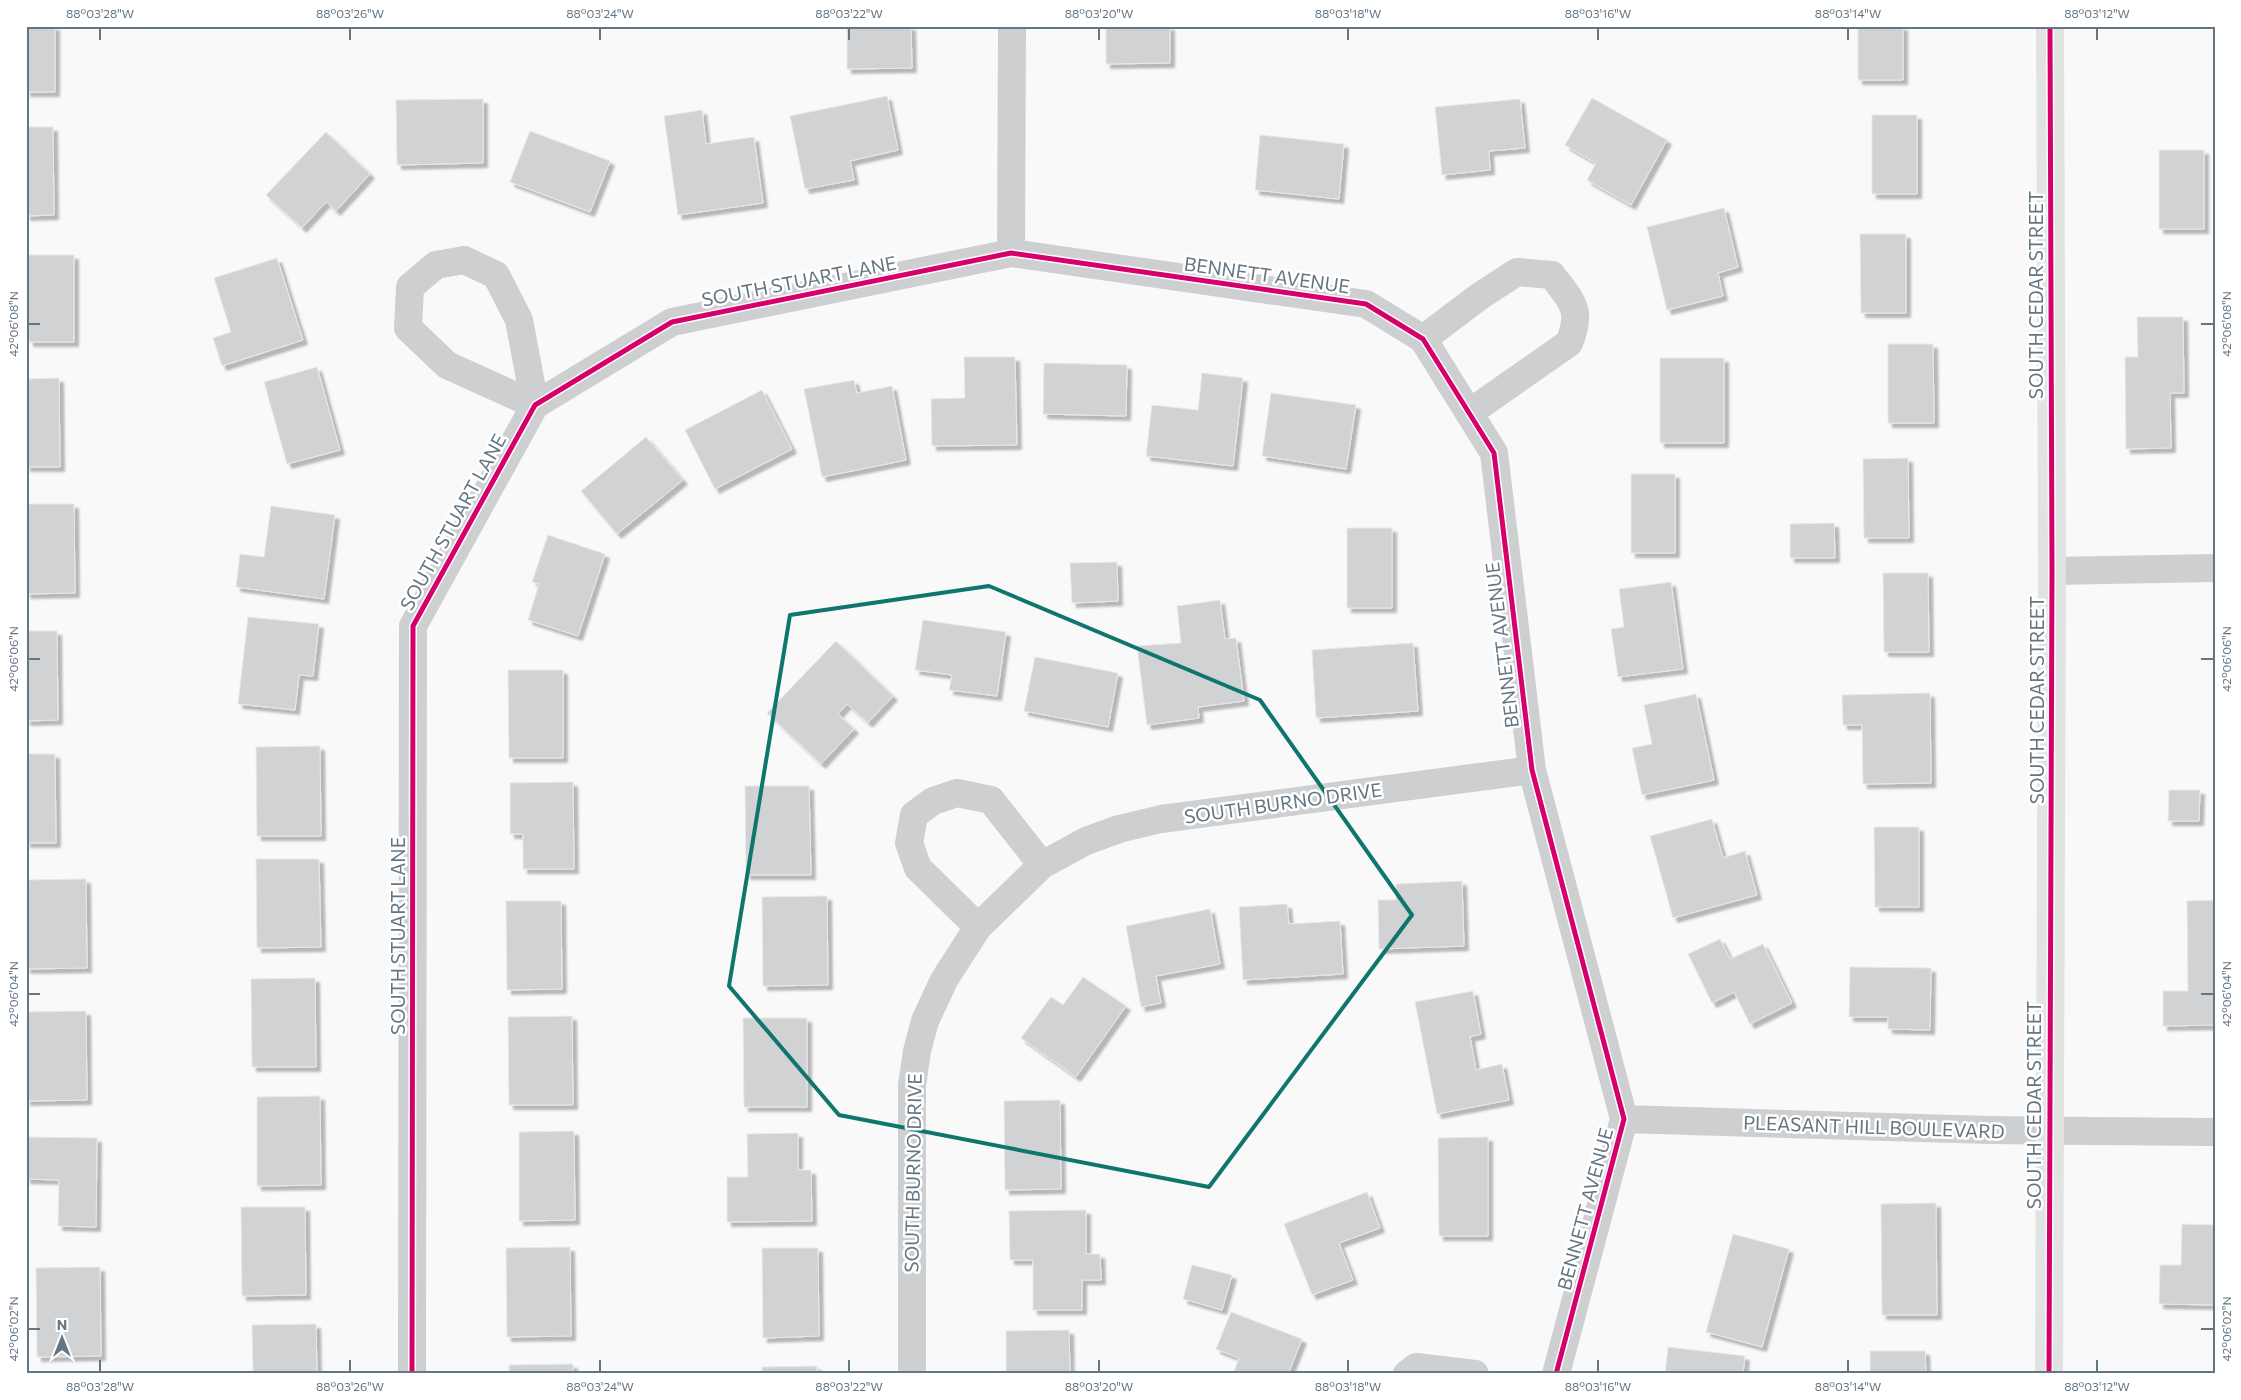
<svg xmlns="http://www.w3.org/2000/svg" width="2241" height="1400" viewBox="0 0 2241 1400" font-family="Commissioner,sans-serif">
<defs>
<filter id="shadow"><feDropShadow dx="4.5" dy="4.5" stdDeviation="1" flood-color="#0004"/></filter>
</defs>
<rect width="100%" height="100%" fill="#f9f9f9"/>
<path fill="#d0d2d3" stroke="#e8e8e8" filter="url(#shadow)" d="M26,26H55V92H26Z
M847,26H911L912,68L847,69Z
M1106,26H1170V63L1106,64Z
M1858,26H1903V80H1858Z
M887,96L898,150L850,161L854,180L805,189L790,116Z
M1592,98L1667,140L1631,205L1587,180L1596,163L1565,145Z
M483,99V163L397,165L396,100Z
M1520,99L1525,148L1489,151L1490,170L1442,175L1435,107Z
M702,110L706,144L754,137L763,203L678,215L664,116Z
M1872,115H1917V194H1872Z
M26,127H53L54,215L26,216Z
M530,131L610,161L590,212L510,182Z
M326,132L370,174L336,211L326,202L302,228L266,195Z
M1260,135L1344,144L1339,199L1255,190Z
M2159,150H2204V229H2159Z
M1724,208L1738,267L1718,273L1723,296L1667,310L1647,227Z
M1860,234H1906V313H1861Z
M26,255H74V342H29Z
M277,258L303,340L222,366L213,338L231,332L214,278Z
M2215,314V356H2214Z
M2137,317H2183L2184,393H2170L2171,448L2126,449L2125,357H2138Z
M1888,344H1933L1934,423H1888Z
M964,357H1015L1017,445L932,446L931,399L965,398Z
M1660,358H1724V443H1660Z
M1044,363L1127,365L1126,416L1043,414Z
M317,367L340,450L287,464L264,382Z
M1202,373L1243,378L1233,466L1146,456L1152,405L1198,410Z
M59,378L60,467H26V379Z
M854,380L857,393L892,386L906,460L822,477L804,389Z
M762,390L792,449L715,489L685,430Z
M1271,393L1356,405L1346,469L1262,456Z
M646,437L683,480L617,534L581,491Z
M1908,458L1909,538H1864L1863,459Z
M1631,474H1675V553H1631Z
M26,504H74L75,593L26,594Z
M271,506L335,515L324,599L236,587L240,554L264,557Z
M1834,523L1835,558H1790V524Z
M1347,528H1392V608H1347Z
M548,535L605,554L578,636L528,620L539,584L532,582Z
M1117,562L1118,601L1072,603L1070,563Z
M1883,573H1928L1929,652H1884Z
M1671,582L1683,669L1618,677L1611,629L1624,627L1619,589Z
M1220,600L1225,639L1236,638L1244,701L1198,707L1199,718L1147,725L1137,646L1181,643L1177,606Z
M248,617L319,624L313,676L299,675L295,710L238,704Z
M923,620L1006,632L997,696L949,690L952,675L915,670Z
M26,631H57L58,720L26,721Z
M836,641L893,696L868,723L847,704L838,714L854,729L821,764L767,713Z
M1413,643L1418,711L1316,718L1312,650Z
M1035,657L1118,673L1108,727L1024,711Z
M508,670H563V758H509Z
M1930,693L1931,783L1863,784L1862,725H1843L1842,695Z
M1696,694L1714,780L1642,795L1632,748L1652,744L1644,705Z
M320,746L321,836H257L256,747Z
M26,754H55L56,843H26Z
M573,782L574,869H523V834H510V783Z
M745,786H809L811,875H746Z
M2169,790H2200L2199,821H2168Z
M1712,819L1723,858L1745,851L1757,895L1673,918L1650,836Z
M1874,827H1919V907H1875Z
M256,859H319L321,947L257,948Z
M86,879L87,968L26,969V880Z
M1462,881L1464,946L1379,949L1378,900H1396V884Z
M827,896L828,985L763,986L762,897Z
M2215,900V1025L2163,1026V991H2188L2187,901Z
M506,901H561L562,989L507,990Z
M1287,904L1289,924L1340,921L1343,974L1243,980L1239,907Z
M1210,909L1220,964L1156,976L1161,1003L1141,1007L1126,926Z
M1720,939L1730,959L1763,944L1792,1003L1750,1024L1734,992L1712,1003L1688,954Z
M1850,967L1931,968L1930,1030L1888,1029V1017H1849Z
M1083,977L1126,1006L1076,1077L1021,1038L1051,997L1063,1005Z
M315,978L316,1067H252L251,979Z
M1473,991L1481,1034L1470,1037L1476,1070L1502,1064L1509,1100L1437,1114L1415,1002Z
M86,1011L87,1100L26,1101V1012Z
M572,1016L573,1105H509L508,1017Z
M743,1018H807V1107H744Z
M320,1096L321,1185L257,1186V1097Z
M1060,1100L1061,1189L1005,1190L1004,1101Z
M574,1131L575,1220L519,1221V1132Z
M798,1133V1170H811L812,1221L727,1222V1177H748L747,1134Z
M26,1137L97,1138L96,1227L58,1226L59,1180L26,1179Z
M1488,1137V1236H1439L1438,1138Z
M1367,1192L1380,1228L1339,1243L1353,1280L1312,1295L1284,1224Z
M1936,1203L1937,1315H1882L1881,1204Z
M241,1207H305L306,1295L242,1296Z
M1086,1210V1254H1100L1101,1280H1082V1310H1033V1260H1010L1009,1211Z
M2182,1224L2215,1225V1305L2159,1304L2160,1265H2181Z
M1733,1234L1789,1249L1762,1347L1706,1332Z
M570,1247L571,1336L507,1337L506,1248Z
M762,1248H818L819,1336L763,1338Z
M1192,1265L1232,1275L1222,1310L1183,1299Z
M100,1267L101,1356L37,1357L36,1268Z
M1231,1312L1302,1339L1288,1374H1233L1239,1358L1216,1349Z
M316,1324L317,1374H253L252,1325Z
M1069,1330L1070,1374H1006V1331Z
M1668,1347L1745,1356L1743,1374H1665Z
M1870,1351H1925L1926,1374H1870Z
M573,1364V1374H509V1365Z
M817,1366V1374H762V1367Z"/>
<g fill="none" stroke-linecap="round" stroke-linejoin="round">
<path stroke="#cecfd0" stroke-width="28" d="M1011,253L1012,26
M464,260L496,275L519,320L535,405L447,365L408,328L410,287L436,265Z
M1423,339L1480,296L1517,272L1552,275C1572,302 1583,309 1569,343L1469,413
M2052,571L2215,568
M978,927L918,868L909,843L914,815L933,801L957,793L991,800L1042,865
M1624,1119L1989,1130L2215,1132
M412,1374L413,626L535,405L672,322L1011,253L1366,304L1423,339L1494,453L1532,770L1624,1119L1556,1374
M912,1374V1085L917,1051L925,1021L944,980L978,927L1042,865L1086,841L1119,829L1161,819L1532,770
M1407,1374L1416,1367L1475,1374"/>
<path stroke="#e1e2e2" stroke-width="28" d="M2049,1374L2052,571L2050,26"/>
<defs>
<path id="cycleway" d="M412,1374L413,626L535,405L672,322L1011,253L1366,304L1423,339L1494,453L1532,770L1624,1119L1556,1374
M2049,1374L2052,571L2050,26"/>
</defs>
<use href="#cycleway" stroke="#fff" stroke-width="8"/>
<use href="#cycleway" stroke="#d6006c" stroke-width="5"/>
</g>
<path fill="none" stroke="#0f766e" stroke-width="4" stroke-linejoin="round" d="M989,586L1260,700L1412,915L1209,1187L839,1115L729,986L790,615Z"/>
<path fill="none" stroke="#657683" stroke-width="2" d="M100,28V40M350,28V40M600,28V40M849,28V40M1099,28V40M1348,28V40M1598,28V40M1848,28V40M2097,28V40M28,324H40M2201,324H2214M28,659H40M2201,659H2214M28,994H40M2201,994H2214M28,1329H40M2201,1329H2214M100,1360V1372M350,1360V1372M600,1360V1372M849,1360V1372M1099,1360V1372M1348,1360V1372M1598,1360V1372M1848,1360V1372M2097,1360V1372"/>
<g text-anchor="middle" stroke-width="5" stroke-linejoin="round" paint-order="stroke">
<g font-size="19" fill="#657683" stroke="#fff">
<text transform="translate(1267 275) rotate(8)" y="7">BENNETT AVENUE</text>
<text transform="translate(799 281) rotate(-11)" y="7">SOUTH STUART LANE</text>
<text transform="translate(2036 295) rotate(-90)" y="7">SOUTH CEDAR STREET</text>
<text transform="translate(453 522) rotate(-61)" y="7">SOUTH STUART LANE</text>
<text transform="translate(1502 645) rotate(-97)" y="7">BENNETT AVENUE</text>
<text transform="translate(2037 700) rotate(-90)" y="7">SOUTH CEDAR STREET</text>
<text transform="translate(1283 803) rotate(-8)" y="7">SOUTH BURNO DRIVE</text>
<text transform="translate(398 936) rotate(-90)" y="7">SOUTH STUART LANE</text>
<text transform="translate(2034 1105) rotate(-90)" y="7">SOUTH CEDAR STREET</text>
<text transform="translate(1874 1127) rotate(2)" y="7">PLEASANT HILL BOULEVARD</text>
<text transform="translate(913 1173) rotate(-89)" y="7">SOUTH BURNO DRIVE</text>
<text transform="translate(1585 1209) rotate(-75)" y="7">BENNETT AVENUE</text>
</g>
</g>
<rect width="2241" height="1400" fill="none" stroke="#ffffff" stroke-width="55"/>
<g transform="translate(62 1338)" stroke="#ffffff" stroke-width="4" paint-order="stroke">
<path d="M0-4L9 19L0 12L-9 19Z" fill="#657683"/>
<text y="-8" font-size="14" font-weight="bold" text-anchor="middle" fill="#657683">N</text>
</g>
<rect x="28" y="28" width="2186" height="1344" fill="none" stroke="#657683" stroke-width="2"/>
<g font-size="12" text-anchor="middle" fill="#657683">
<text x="100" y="18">88°03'28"W</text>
<text x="350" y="18">88°03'26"W</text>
<text x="600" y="18">88°03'24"W</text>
<text x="849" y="18">88°03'22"W</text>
<text x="1099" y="18">88°03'20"W</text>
<text x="1348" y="18">88°03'18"W</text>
<text x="1598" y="18">88°03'16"W</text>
<text x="1848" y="18">88°03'14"W</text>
<text x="2097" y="18">88°03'12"W</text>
<text transform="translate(14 324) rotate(-90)" y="4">42°06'08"N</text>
<text transform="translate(2227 324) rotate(-90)" y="4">42°06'08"N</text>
<text transform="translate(14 659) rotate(-90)" y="4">42°06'06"N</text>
<text transform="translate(2227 659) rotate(-90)" y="4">42°06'06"N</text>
<text transform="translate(14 994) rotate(-90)" y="4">42°06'04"N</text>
<text transform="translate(2227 994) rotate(-90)" y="4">42°06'04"N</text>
<text transform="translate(14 1329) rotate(-90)" y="4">42°06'02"N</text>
<text transform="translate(2227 1329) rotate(-90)" y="4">42°06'02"N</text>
<text x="100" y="1391">88°03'28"W</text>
<text x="350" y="1391">88°03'26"W</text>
<text x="600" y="1391">88°03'24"W</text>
<text x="849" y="1391">88°03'22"W</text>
<text x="1099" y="1391">88°03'20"W</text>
<text x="1348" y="1391">88°03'18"W</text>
<text x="1598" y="1391">88°03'16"W</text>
<text x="1848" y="1391">88°03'14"W</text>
<text x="2097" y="1391">88°03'12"W</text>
</g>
</svg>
